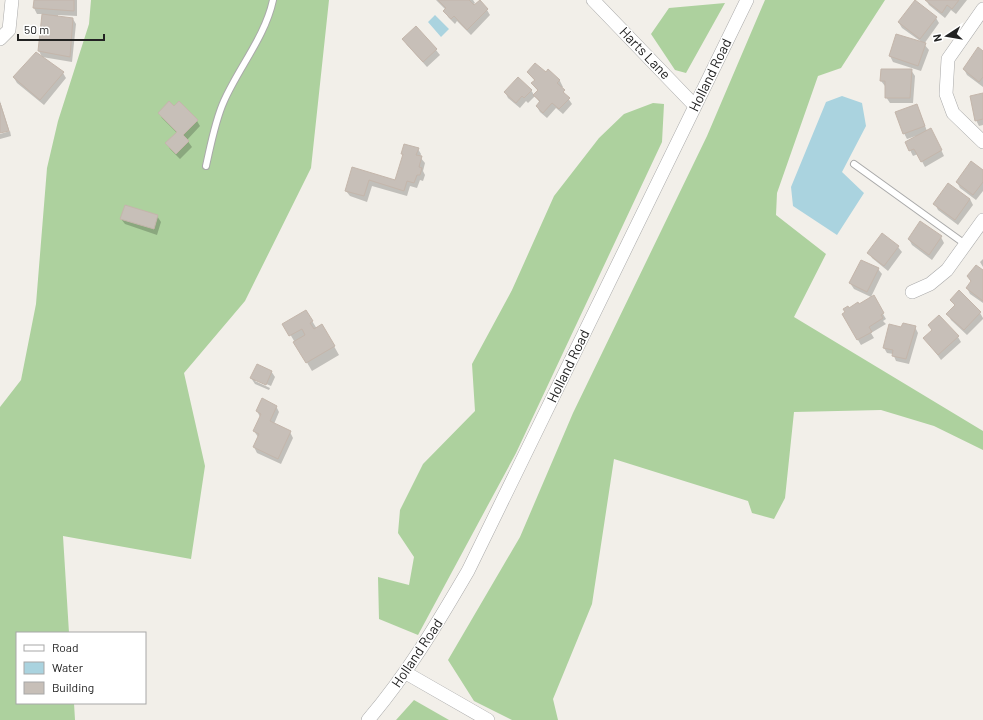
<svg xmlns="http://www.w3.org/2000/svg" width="983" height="720" viewBox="0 0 983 720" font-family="Barlow,sans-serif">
<rect width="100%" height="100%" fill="#f2efe9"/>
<path fill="#add19e" d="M91,0H329L311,168L245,301L184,373L205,466L191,559L63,536L69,633H17V703H74L75,720H0V407L21,380L36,304L47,168L58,121L89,24Z
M765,0H885L841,68L818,76L777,193L776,215L826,254L794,317L983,431V450L934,426L881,410L794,412L785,498L774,519L752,513L748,501L614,459L592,604L553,699L558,720H512L474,701L448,660L520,537L573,413L707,136Z
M725,3L686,73L675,70L651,34L669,8Z
M653,103L664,104L662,142L516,453L418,635L379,619L378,577L409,585L414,557L398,533L400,510L423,464L475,411L472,364L512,290L554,196L599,138L624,114Z
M414,700L449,720H396Z"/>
<path fill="#aad3df" d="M435,15L449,29L441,37L428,22Z
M842,96L862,103L866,126L842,172L864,193L837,235L793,206L791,187L826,102Z"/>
<path fill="#0003" d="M35,0H77V16L58,15V17L73,19L76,24L72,62L42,57L39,51L43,14H37L34,8Z
M436,0H473L475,3L473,5L487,10L490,15L471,35L457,21L455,24L448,17L445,11L446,10Z
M926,0H967L956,14L951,10L945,18L929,5Z
M936,18L939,23L924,44L929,50L921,71L893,62L890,56L923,43L902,28L899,23Z
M416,28L436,50L440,55L427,67L407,45L404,40Z
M983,52V87L967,75L964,69Z
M911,70L915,76L913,103H890L886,97V86H885L881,81Z
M548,71L560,81L563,87L561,88L572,104L563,114L556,108L547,118L540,112L537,107L540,103L535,96L528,103L526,101L520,108L508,98L505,92L531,90L534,95L538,91L532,84L535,81L528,73L546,74Z
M63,73L66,78L44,105L17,83L14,78Z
M983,94V125L979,126L976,120Z
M0,101L9,130L0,132Z
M179,103L197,121L200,126L187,140L192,147L180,159L170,149L167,144L177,133L162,118L159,113L174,107Z
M919,110L927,131L934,135L944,156L925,167L918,154L913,156L906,142L916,137V136L907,139L904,133Z
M10,131L11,136L0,139V134Z
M418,149L421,154L420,157L425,163L423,171L425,175L423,181L420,180L417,188L410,186L407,196L372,186L367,202L350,196L346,191L353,169L396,182L403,156L402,154Z
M983,171V191L976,200L960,188L957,182Z
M970,199L973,205L958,225L938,210L935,204Z
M157,216L161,222L157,235L125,224L121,219Z
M941,237L944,243L932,260L912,245L909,239Z
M898,247L902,252L888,271L872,258L869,253Z
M983,259V267L980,262Z
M878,269L882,274L871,297L854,289L850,283Z
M983,272V303L970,294L967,288L971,282L968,276Z
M959,292L980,313L983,318V319L967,335L951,320L948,314L955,306L951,300Z
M873,297L886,319L883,321L886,324L871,333L874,338L861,345L843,315L849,309L859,306Z
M306,311L317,329L322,325L339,355L312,371L284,324Z
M929,325L958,337L961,342L941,360L925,338L933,331Z
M915,327L918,333L909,364L896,361L893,354L887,353L884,348L902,328Z
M271,371L275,377L271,386L255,379V381L270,388L269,390L255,384L251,378Z
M276,406L279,412L274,424L290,432L293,438L281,464L257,453L254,447L258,437L254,431L260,417L257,411Z"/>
<path fill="#c7bfb8" stroke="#c4b6ab" d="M34,0H74V11L33,8Z
M438,0H469L474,5L480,0L488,9L467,30L454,16L451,19L443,11L446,8Z
M915,0L937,17L920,39L898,22Z
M925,0H959L952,9L947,5L942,13Z
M42,14L73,18L70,57L38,51Z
M416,26L437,49L423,62L402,39Z
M896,34L926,43L918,66L889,56Z
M978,47L983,51V77L979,82L963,69Z
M36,52L64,72L40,100L13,77Z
M535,63L546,72L548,69L560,80L557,83L565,90L563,92L570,98L559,109L552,103L543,113L536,106L540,101L533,95L538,90L531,83L535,80L527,72Z
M881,69H912L910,98H885V81H880Z
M518,77L532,90L524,98L522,96L516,103L504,92Z
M983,93V119L975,121L970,96Z
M169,101L174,106L179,101L198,120L183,135L189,141L176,154L165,143L177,132L158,113Z
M0,103L9,131L0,133Z
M917,104L925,126L903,134L895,112Z
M931,128L942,150L921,162L914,149L909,151L905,142Z
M404,144L419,148L416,155L422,156L419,167L422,168L420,175H417L414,183L407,181L404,191L369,180L364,196L345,191L352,167L395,180L403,154H401Z
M971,161L983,170V182L973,195L956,182Z
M948,183L970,199L955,220L933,204Z
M125,205L158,215L154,229L120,219Z
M920,221L942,236L929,255L908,239Z
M882,233L899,246L884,266L867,253Z
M861,260L879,268L867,292L849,283Z
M976,265L983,270V301L966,288L971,281L967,276Z
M959,290L981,312L964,330L946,314L955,305L950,300Z
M874,295L884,313L881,315L883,318L869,327L872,332L857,340L842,314L845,312L843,309L848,306L849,308L858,302L859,304Z
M306,310L313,321L310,323L314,329L322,324L335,346L306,363L293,342L305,335L302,329L289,336L282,324Z
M939,315L959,336L938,355L923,338L932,330L928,325Z
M903,323L916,326L906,359L892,356L893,350L883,348L889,324L901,327Z
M257,364L272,371L266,385L250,378Z
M262,398L277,406L270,421L291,431L278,459L253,447L259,434L253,431L261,414L256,411Z"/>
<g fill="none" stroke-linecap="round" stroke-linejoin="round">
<defs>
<path id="lane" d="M854,164L965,244
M206,166C211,144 215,121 224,101C239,67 265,37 273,0"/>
<path id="street" d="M593,0L695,106
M983,9L948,59L946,94L953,113L983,142
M0,39L9,30L12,0
M912,292L930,284L947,270L983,220
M406,673L488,720
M368,720C408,673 437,624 468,571L747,0"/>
</defs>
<use href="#lane" stroke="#a9a9a9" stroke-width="8"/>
<use href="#street" stroke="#a9a9a9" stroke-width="14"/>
<use href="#lane" stroke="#fff" stroke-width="6"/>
<use href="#street" stroke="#fff" stroke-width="13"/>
</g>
<g text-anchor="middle" stroke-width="3" stroke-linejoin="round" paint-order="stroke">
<g font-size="14" fill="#222" stroke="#fff">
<text transform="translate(645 53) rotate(46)" y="5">Harts Lane</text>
<text transform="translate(710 75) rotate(-64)" y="5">Holland Road</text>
<text transform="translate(568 366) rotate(-64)" y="5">Holland Road</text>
<text transform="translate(417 653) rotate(-56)" y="5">Holland Road</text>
</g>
</g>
<rect x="16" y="632" width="130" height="72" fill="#ffffff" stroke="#a7a7a7"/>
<rect x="24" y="645" width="20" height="6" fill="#ffffff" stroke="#a7a7a7"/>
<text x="52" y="652" font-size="12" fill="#222222">Road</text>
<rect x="24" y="662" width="20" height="12" fill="#aad3df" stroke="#a7a7a7"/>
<text x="52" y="672" font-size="12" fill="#222222">Water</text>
<rect x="24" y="682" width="20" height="12" fill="#c7bfb8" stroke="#a7a7a7"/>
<text x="52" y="692" font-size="12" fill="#222222">Building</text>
<g transform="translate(947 36) rotate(258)" stroke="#ffffff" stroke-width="3" paint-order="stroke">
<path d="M0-3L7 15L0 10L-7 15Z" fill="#222222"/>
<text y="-6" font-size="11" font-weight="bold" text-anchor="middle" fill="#222222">N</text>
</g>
<path d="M18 34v6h86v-6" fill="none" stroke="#222222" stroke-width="2"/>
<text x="24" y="34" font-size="12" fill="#222222" stroke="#ffffff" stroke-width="3" paint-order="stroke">50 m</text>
</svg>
